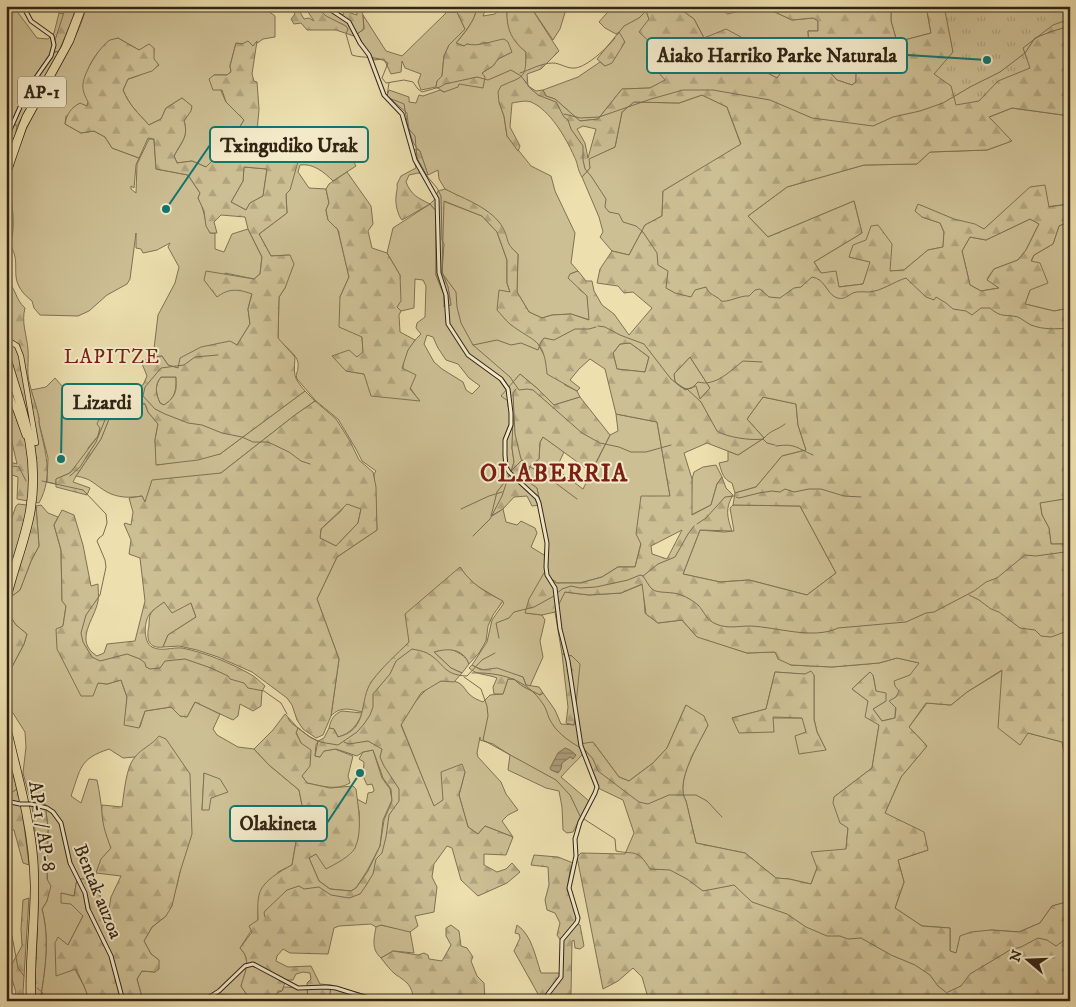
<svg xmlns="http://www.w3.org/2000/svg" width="1076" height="1007" viewBox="0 0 1076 1007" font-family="'IM FELL DW Pica',serif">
<defs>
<pattern id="forest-firs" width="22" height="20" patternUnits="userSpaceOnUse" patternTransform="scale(1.25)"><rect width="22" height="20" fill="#cdbf94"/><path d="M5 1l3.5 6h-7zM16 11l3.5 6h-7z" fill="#b0a47f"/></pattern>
<pattern id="park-tufts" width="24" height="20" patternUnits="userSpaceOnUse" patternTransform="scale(1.25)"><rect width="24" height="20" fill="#cdbf94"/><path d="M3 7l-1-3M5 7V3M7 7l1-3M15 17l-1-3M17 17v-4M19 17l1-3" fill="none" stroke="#b0a47f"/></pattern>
<pattern id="water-rules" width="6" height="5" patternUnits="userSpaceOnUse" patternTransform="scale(1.25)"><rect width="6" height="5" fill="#ad9f7a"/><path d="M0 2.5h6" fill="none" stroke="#8d8163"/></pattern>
</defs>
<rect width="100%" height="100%" fill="#eddfae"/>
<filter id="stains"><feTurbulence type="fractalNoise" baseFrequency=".004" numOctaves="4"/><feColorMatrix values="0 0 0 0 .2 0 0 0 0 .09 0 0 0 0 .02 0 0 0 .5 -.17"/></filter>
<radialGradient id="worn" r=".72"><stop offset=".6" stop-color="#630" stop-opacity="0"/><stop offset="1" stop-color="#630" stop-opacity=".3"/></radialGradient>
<path fill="#cdbf94" stroke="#7f7254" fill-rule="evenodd" d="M13,6L37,38L48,39L54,33L59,13L64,14L52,53L59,51L17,126L12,123L6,127V7Z
M87,6H265L264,8L275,16V37L263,39L253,46L236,43L230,66L231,72L227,75H214L226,102L244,120L238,130C243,143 242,152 233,162L227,148L213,147V160L206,167L192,161L177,163L174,156C181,143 189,136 184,121L191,106L182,98L166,108L161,119L149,125C137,112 130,106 123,90L128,79C147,74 154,68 154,48L139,50L118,38C113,41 106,44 101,49C88,63 79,85 89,102L87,107L66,116L65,124L81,133L94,131L105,137L112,148L139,158L136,165L134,188L131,186V189L136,193L137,164L149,139H154L156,169L188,175L200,193L198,198C205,209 204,222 210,233H215V249L224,252L232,234L248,229L262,257L260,274L254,279L225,273V291L237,289L252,293L248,309L250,324L237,345L178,368L168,365L162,356L153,357L158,315L175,283L179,267L168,247L170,243L157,250L143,253L141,249L136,248V233L130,279L127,284L107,295L89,311L78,316L40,315L34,308L32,301C4,279 24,266 10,245C15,222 8,200 10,177C11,167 15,156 19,147C36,98 72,57 87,6Z
M437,6H448L447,12H457L465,29L449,45L444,56L442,76L437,81L436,87L421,90L418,82L421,74L405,68L402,61L401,72L391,74L384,59L373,60L357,34L364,29L363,15L386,51L402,56L446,13Z
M477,6H487L483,16L495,14L503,6L507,10C507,28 513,41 526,52V70L521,78L511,82L499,102L504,116L507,136L531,166L551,176L555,191L575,233L571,263L578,271L570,274L580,290L587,295L590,320L571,314L552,315L542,318L529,312L517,292L518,254L508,245L502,227L487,211L445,189L439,179L438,170L428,175L420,151C410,144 408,124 407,113L387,96L389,90L409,97V102L416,103L419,95L423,96L440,90L444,92L458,84L482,73L493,66L498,59L512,52L484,42L476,46L467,44L464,46L456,43C464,34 476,19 477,6Z
M530,6H567L560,29L553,40Z
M613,6H646L645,8L649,19L655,46L666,80L650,88L622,89L598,119L580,121L555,99L546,96L543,90L578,77L600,62L605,66L619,32L616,34L605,28L599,22Z
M676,6H720L727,14L762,6L792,20L813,18L818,20V31H808L810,60L794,57L777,78L734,56L741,37L704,38L694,19Z
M891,6H926L931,33L897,42L891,21Z
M839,47C859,54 856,63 856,82L852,85L837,80L821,63L822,56L826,50Z
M702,95L727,107L741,145L663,191L662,216L645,225L629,255L612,251L600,237L603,232L599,217L582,177L590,168L588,159L615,147L622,112L634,102L679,103Z
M1012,108L1063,115L1070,112V204L1003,212L984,229C974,224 963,223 953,219C941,214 930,209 918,205L922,217L940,223L944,232L943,247L928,250L904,270L890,271L866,240L849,257L871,262L863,284L838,287L821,273L814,262L862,233L854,201L768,237L748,216L787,187L864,165L917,164L930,152L987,150L1011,141L989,117Z
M289,129C313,134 345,142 356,166L333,181C324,172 313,163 300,165L298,172L309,188L326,189L329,203L326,210L328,220L338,230L349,277L340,297L362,337L363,352L346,371L364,374L419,400C399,375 396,358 421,334L416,328L417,323L425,317L426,286L423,280L415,279L414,308L401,311L397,307L400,275L387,253L393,228L430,204L436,211V275L444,295L445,307L451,305L448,287L442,272L443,201L482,216L497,232L507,260V283L510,292V324L536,340L546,359L565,385L577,391L580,397L554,405L538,389L520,374L512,384L508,401L513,419L512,448L514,462L510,475L497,492L492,516L503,509L506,522L517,525L521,521L535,528L537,533L531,547L544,555L548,543L537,488L530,483L529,467L539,459L540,442L543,437L564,452L556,469L583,489L610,435L618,431L616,414L657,422L670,496L641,543L635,567H618L602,577L580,583H557L544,574L526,613L542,615L545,620L540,641L543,657L530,686L526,685L523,677C506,672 487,674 472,665L487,642L492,620L504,603C486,589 474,589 460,567L409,642L371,682L362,712C350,709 340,706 331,716L339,659L317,599L337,557L377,530L374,474L376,471L362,461L356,449L338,419L316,401L297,379C295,373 298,373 298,367C300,357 288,349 282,343L262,387L278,338L279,297L285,288L290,255L271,256L259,234L287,213L286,194L279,142ZM427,335L433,337L438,348L446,360L458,364L469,378L480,386L472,394L466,390L463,382L442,369L434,362L424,344Z
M244,167L267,169L263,196L250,203L246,210L231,202L243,181Z
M1030,219L1039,224L1026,250L1018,260L994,269L987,279L999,288L981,291L970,285L962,251L970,237L986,240Z
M1070,221V308L1054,311L1025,304L1030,290L1031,262L1034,255L1053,244L1059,226Z
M630,343L649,357L645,372L617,369L613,353L620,344Z
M690,357L710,388L700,399L675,382L674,374Z
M161,377H176C176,390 176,397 164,405L160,403C156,394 154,386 161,377Z
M55,378C81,408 81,406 117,393L120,400L100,428L98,436L88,448V451L70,473L56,479V484L47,482L48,458L39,423V418L31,390L46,387Z
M305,391L315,401L295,415L221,473L145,503L142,496C130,498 118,498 107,492C93,484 93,479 76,476L101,439L109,419L130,403L145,404L148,412L158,424L155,440L157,465L220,454Z
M763,397L796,404L798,425L806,450L782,456L756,487L735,493L732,483C723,479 722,473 719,463L728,461V451L738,455L764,438L747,419Z
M1070,464V544H1051L1049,528L1042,515L1040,502L1064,499L1065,467Z
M716,465L722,477L717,484L711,505L691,515L692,479L694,472L703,467Z
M347,503L361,509L358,523L336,546L320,538L321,529L340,512Z
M41,505L48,513L58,517L54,525L61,550L62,600L66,606L63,626L98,683L107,684L121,680L127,697L125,725L140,727L145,711L171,707L180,716L187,717L195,702L220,714L213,729L217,735L238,747L254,749L269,765L299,790L306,825L297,836L292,865L278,872L258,911V920L240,948C252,960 245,972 241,986L251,1001H230L229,995L214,994L201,1001H143L137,979L142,971L155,972L159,960L151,954L144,941L152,927L166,916L177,885L180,872L153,743L135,757L123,758L109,749C79,759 81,768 71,796L81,803L89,779L97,780C102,803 102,825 111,848L101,860L94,879H77L74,896L61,893L83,916L68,945L58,938L84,986L90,1001H40C45,971 50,938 42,909L47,901L48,827L45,804L31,802L23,773L26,747L25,732L11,710L6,678L24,644L27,634L16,625L8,613L12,596L20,590L31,561L39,546L36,506ZM204,773L227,791L211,798L202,810Z
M733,505L800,506L836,573L807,595L749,580L720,582L683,574L700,530L724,532L734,531L730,508Z
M643,584L645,613L658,623L682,620L696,636L747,653L775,652L791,665L832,667L879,663L897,658L920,663L896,697L895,718L882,721L873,709L886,701L876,691L873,675L870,672L852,689L868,701L879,725L872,768L834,797L848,827L846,849L817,868L811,884L789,879L776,878L745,853L696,843L686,801C674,782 699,744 708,725L686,705L667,748L653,763L629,781L619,777L593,742C584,755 572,764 561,777L589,801L573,832L567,833L563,830L562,807L559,791L546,788L508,770L510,755L493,744L480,740V737L477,753L478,757L501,782L506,794L518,810L508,815L502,821L513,837L485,826L478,834L468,827L459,795L465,772L443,800L434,807L401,724C412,706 432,670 459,683C463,685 466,691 469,694C473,698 478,700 483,702L490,695L503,694L508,679H514C523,688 529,689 540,695L543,693L555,710L561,724L574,725L572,656L562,654L555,612L564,592L589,595L621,593ZM775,672L814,675V719L817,732L826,750L806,732L803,718H732L766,709Z
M164,602L191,603L196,617L168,635L163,647C148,649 146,638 149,626C149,622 149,616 151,613C153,609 160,605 164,602Z
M448,648C457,652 466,655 469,664L462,673L451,668L434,652Z
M1003,670L1028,733L1063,742L1070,781V901L1052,906L1040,923L1019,932L991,930L956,953L950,951V928L922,926L895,908L904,882L898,860L928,850L885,813L901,777L927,746L909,727L927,703L951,705L967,692Z
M342,711L362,713C358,725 350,734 338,737L334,729L329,728C331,719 334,714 342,711Z
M298,728L310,737L318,741L316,745L315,756L320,757L323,751L335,749L353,756L348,776L350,783C336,791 322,786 307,783L302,776L301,743L296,732Z
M6,747L17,789L11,793V808L8,811Z
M373,750L382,778L390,789L392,800L383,820L380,846L367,871L356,888L351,891L330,889L319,881L309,858L316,854L354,849C358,837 360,824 359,811C358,807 357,803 357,799L366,804L368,793L373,792L374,790L372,784L367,785L363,776L364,762L359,759L363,752Z
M380,925L410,931L414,953L393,951L381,958C371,949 374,939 376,927Z
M331,985L373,997L378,1001H329Z
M284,987L307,988L308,1001H265L267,996L282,991Z"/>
<path fill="url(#forest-firs)" stroke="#7f7254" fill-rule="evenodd" d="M66,6H76L73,18L59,51L51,53Z
M304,6H322L327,11L329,7L343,15L344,11L357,15L356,6H362L364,29L354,36L336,30H307L301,23L294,24L291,19L295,14L292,10L294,7H297L304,19L309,18L314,21Z
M448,6H477C476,20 464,33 456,43L464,46L467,44C479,47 491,41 504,39L508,42L512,52L498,59L493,66L482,73L485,77L483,88L459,84L458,87L444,92L436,87L437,81L442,76L444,56L449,45L465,29L457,12H447Z
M503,6H530L559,51L541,69L527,74L528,86L536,91L543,90L546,96L555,99L580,121L598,119L622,89L650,88L665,80L646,58L654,46L639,32L649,19L645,8L646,6H676L694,19L704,38L726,29L741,37L734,56L777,78L794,56L810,60L808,31H818V21L813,18L792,20L762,6H891V21L897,42L931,33L926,6H1070V112L1063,115L1012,108L989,117L1012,141L987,150L930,152L917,164L864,165L787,187L748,216L768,237L854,201L862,233L814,262L821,273L836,271L839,287L863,284L870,262L849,257L853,245L866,240L871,226L878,225L892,244L890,271L904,270L928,250L943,247L944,232L940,223L922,217L915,211L918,204L954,219L975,224L984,229L1030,187L1045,185L1049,207L1070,204V221L1059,226L1053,244L1034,255L1031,261L1040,263L1048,283L1030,290L1025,304L1054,311L1070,308V464L1065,467L1064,499L1040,503L1042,515L1049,528L1051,544H1070V781L1062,742L1028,733L1020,745L998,728L1002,670L967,692L951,705L926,703L909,727L927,746L901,777L885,813L924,832L928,850L898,860L904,882L895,908L922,926L950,928V951L956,953L960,936L971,932L991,930L1019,932L1040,923L1052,906L1070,901V974L1061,1001H649L642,977L633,968L618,981L603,989L577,857L581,853L625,854L634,833L623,800L598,788C595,772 585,759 579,744L593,742L619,777L629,781L653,763L667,748L686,705L704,716L708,725C699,744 674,782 686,801L696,843L745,853L776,878L789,879L811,884L817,868L811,852L846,849L848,828L840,823L833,803L834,797L872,768L879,725L865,717L868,701L852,689L870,672L873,675L876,691L886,693V701L873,709L882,721L895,718L896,708L889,701L896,697L899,691L895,686L894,681L910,675L919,663L897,658L879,663L832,667L791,665L778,659L775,652L747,653L697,637L682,620L658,623L646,614L642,584L621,593L589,595L565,592L555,612L542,615L525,613L529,599L544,573L557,583H580L602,577L618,567H635L641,544L636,534L641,496H670L657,422L616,414L605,369L590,359L579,369L570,380L580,388L577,391L547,374C544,337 534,343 510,324C505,320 501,314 497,310L499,290L510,292L507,283V260L497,232L482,216L444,201L442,272L448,287L451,305L444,307V295L436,275V211L430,204L402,220C398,216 395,203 396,197C396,191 398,190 397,184L401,176L416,168L412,152L416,149L420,151L428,175L418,173L409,175L406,182C411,195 418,198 430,204L434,200L438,191L445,189C464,199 492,208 503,228C510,241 504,242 518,254L517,292L529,312L542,318L552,315L571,314L589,320L587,296L568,278L570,274L578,271L586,281H592L594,291L602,305L614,314L629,335L652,308L633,292L624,293L618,286L597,283L600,269L612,251L629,255L645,225L662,216L663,191L741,144L727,107L702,95L679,103L634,102L622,112L615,147L589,159L590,168L582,177C577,169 578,163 574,156C566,138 550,110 531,102C526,100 518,102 512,103L510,127L520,146L518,151L507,136L504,116L499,102L498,92L501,86C524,76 526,79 526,52C512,41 506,29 507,10ZM839,47C859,54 856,63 856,82L852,85L837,80L821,63C823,51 827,50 839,47ZM583,126L596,129L588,158L585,143L577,129ZM1030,219L1039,224L1026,250L1018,260L994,269L987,280L999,288L981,291L970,285L962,251L970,237L986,240ZM630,343L649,357L645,372L617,369L613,353L620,344ZM690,357L710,388L700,399L696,386L685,390L675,382L674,374ZM763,397L796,404L798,425L806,450L782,456L756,487L735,493L733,505L800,506L836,573L807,595L749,580L720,582L683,574L700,530L732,531C727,517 725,508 733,495L726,488L722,477L717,484L711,505L692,515V479L684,453L707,443L738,455L764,438L747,419ZM682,530L667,559L652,554L651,546Z
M619,32L625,42L612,63L605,66L597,59Z
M118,38L139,50L149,44L154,48V59L159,65L152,71L128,79L123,90C129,105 138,113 149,125L161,119L166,108L182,98L192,106L191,111L184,121C189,137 181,142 174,156L177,163L192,161L206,167L213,160V147L227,148L233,162C242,152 243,143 238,130L244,120L226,102L222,90H213L209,79L214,75H227L231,72L230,66L236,43L242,44L248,41L253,46L257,41L252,74L254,81L257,82L259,109L257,132L267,131L269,127L282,137L279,142L292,145L299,158L290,190L286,194L287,213L259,234L271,256L290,255L294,264L285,288L279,297L278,338L295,357C294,375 293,377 305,391L220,454L198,460L156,465L155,440L158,424L148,412L145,404L130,403L109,419L101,439L76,476L73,482L90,488L87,495L56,487V479L70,473L98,436L100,428L97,424C101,412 108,405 119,400L117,393L143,385L147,376L141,361L162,356L168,365L178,368L180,358L201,347L230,341L237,345L250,324L248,309L252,294C238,289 229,288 217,297L204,280L206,271L254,279L260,274L262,257L248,229L245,217L221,215L214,222L217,233H210L206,226L204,211L198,198L200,193L188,175L156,169L154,139L148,138L139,158L112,148L105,137L94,131L81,133L65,124C67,113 71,108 80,103L87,106L88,102C85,96 82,90 83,84C84,72 100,46 110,40C113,39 115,39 118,38ZM244,167L267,169L263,196L250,203L246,210L231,202L243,181ZM161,377H176C177,390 176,397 164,405L160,403C156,394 154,385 161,377Z
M12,123L17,126C14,143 11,160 10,177C9,197 20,233 6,250V127Z
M347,172L371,206L373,224L368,231L372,248L387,253L400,275L401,301L397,307L401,311L399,315L400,332L415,340L408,350L402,368L416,375L410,389L420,401L371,396L364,374L346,371L332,356L349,350L357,357L363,352L362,337L339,327L340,297L349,277L338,230L328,220L326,210L329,203L326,189L329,184Z
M6,279C17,290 15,299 25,308C21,323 27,335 28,350C29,362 26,373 30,385C32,395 40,415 39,423C45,452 54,475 39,503L17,499L18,477L6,473V461L17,464L6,417Z
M520,374L538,389L554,405L580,397L610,435L591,472L543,437L540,442L539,459L529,467L530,483L537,488L540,505L532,506L527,496L514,497L503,509L491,516L497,492L510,475L514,462L512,448L513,419L508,406V401L501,396Z
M315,401L336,419L350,441L359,460L373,472L376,487L377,530L337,557L317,599L339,659L331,716L323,735L316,738L303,729L297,720L292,705L287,698L252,672L218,657L197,650L179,646L163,647L168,635L196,617L191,603L172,613L164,602C159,606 152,610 149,615C144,622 143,642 152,647C161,652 172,647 182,648C203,652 231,663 250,674C256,677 260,682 265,686L262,691L261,706L253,711L240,704L238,716L233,720L195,702L187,717L180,716L171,707L145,711L139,728L124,725L127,697L121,680L107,684L98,683L93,696H81L57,649L56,629L63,626L66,606L62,601L61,550L54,525L62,510L74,515L83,545L91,586L98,584C98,589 99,596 98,601C95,619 73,641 97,656L104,653L107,644L135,641L145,601L140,558L129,554L131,540L124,524L125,523L131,525L133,512L129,498L142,496L145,502L152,480L221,473L295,415ZM347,504L361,509L358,523L336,546L320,538L321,529Z
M18,504L36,506L39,546L31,561L20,590L12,596L6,593V534L16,506Z
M460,567C471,584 485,592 503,601L493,615L488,626L486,641L479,653L469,664C463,648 448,648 434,652L451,668L462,673L454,682L441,681L421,693L401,725L434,806L443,800L441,772L462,764L465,772L459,795L468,827L478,834L485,826L513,837L506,855L484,854V865L497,872L506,869L512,863L520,872L507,883L478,896L461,880L452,848L447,846L434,864L432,877L437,887L434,912L415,916L418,926L410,932L381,925L376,927L371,924L339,926L334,928L328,954L290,953L283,949L277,956L276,961L288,967L311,966L320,984L331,985L329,1001H308L307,983L311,979L310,973L303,972L296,974L293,980H286L282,991H278L275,998L267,996L265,1001H251L241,986C245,972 252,960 240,948L252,932L249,926L258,920C258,912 257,903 259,895C262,881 281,871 292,865L297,836L306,825L299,790L269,765L254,749L273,730L285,714L298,728L296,733L301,743L311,750L310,766L302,776L307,783L330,788L353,786L356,789C358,806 363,831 355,848C350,857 335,864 326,869L316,854L309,858L319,881L330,889L351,891L356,888L368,871L380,846L384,820L392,801L391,789L383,778L373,750L363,752L357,756L336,749L324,751L320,757L315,756L318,741L324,738L329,728L334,729L338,737C370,729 358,700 372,681C382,667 397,654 409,642L405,614Z
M8,613L16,625L27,634L24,644L6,678V626Z
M562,654L572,656L580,664L574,725L566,723L568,707Z
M472,665L481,670L497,668L523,677L526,685L539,687L543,693L540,695C529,689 523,688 514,679H508L503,694H494L493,687L497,678C487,674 476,675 469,668Z
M811,671L814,675V719L817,732L826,750L799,754L795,736L806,732L802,718L773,717L774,732L739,733L732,718L766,709L775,672L805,674Z
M159,736L166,739L190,774L192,834L180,872L172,906L166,916L152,927L144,941L151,954L159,960V969L155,972L142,971L137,979L143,1001H90L84,986L76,969L56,976L55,943L58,937L68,945L83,916L71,904L61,903V893L74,896L77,879H94L100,892L101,909L108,915L111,897L121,876L96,873L101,859L111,848C105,833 101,820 102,805L122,807C124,794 126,766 135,757C141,749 152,745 159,736Z
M204,773L220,779L228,792L211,798L209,810H202Z
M17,789L22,809L29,865L23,863L14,830H10L8,811L11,807V793Z
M31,802L45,804L48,827L47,879L51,886L47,901L42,909C50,939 45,971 40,1001H34C36,949 41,896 36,844C35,830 34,816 31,802Z
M534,855L558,857L573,863L570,871L567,890L576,912V924L580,925L584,946L580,949L575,948L574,940L572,941L571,994L567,1001H538V994L514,951L520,938L519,934L515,933L517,925C532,935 535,956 541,973H562L561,941L557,935L560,923L555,913L547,910L545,900L549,885L548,867L531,865Z
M29,898L23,992L25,1001H13L16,992L10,973L6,974V967L12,964L22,946L21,929L23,900Z
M451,925L459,931L461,946L467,948L473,957L471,961L477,976L484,983L485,1001H448L446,997L439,996L414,1000C411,984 408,983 395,974C390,970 385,963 381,958L393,951L418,955L424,953L428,955L429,959L442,961L451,945L446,936V928Z"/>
<path fill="url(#park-tufts)" stroke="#7f7254" d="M944,6H1070V19L1053,25L1023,48L1030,68L998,81L979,101L956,105L951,86L934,74L953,52Z"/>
<path fill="url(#water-rules)" stroke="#7b6e52" d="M565,748L570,750L576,755L573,759L570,757L562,763L561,769L558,773L551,770L550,768L558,753Z"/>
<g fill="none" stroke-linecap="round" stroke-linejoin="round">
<path stroke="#7b6e52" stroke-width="1" d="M315,6L326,16L346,26L348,29L346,34L352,55C364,59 377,55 388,63L382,78L386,83L404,80L413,82L418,89L422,92L440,87L445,84L477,77L488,80L511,70L521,76L531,89L538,95L556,102L564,117L568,120L571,129L583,146V160L585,169L591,176L606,199L605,207L609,212L619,214L623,222L636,226L643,232L657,253L658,265L668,271L666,288L675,293L691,297L695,290L706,287C709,294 712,294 718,298C719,298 720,300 721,301C727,303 741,295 749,296L755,290L760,289L769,297L780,298L794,288L801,287L812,277C825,279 826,292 835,297C843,301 847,296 853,293C857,291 864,292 869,292C882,291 893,282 906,278L926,297L934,300L936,297L946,303L953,309L966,311L972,315L981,308H990C1001,318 1005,314 1018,317C1022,319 1027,323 1031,325C1044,330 1056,329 1070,328
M617,35L624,26L639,18L651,6
M520,73C530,70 541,63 553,63C560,63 567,69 575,68C587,67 608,47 615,38
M387,96L389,83
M389,98L404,104L408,128L415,136L417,158L427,176L437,188L441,196L442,240L444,244L442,273L456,292L457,307L461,323L473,345L510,377L519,390L527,389L533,390L582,433L600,443L619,447L631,452H646L671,445
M564,114L580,118L599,117L651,99L683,90H713L770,100L812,118L873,126L893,117L920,111L943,103L970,87L1000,72L1025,53L1035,38L1050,32L1070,26
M598,326L605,327L620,335L644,344L671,379L681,387L687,389L701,402L717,431C726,437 751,441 763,439L767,443L775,445
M473,345L497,340L511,345L521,343L538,350L541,342L544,338L554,340L575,329H589L596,327
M516,389L513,393L515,434L521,459L526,465L542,473L577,499
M687,389L692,388L698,382C716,387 731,370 743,361L762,362
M143,396L145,387L161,368L184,365L195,357L218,355
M764,438C772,429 776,431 785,424
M776,446C796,443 796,448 813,455
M6,465L19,467L26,481
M511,471L522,460
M70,476L80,467L96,442L107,415L126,398L135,396H143L155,409L165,414L188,423L202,425L222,433L242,437L253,442H268L289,452L301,461L310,464
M42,481L83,490L106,514L107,523L103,535L99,538L97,541L105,560L106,567L100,595L86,615L81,633L83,642L92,657L100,661L127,654L140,659L145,663L146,667L150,669L160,668L165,661L185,659L211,668L228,676L230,679L244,683L248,688L264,691L281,703L287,714
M736,497L739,498L759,493L772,491L780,492L785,489L794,492L809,489H821L844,496L861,497
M461,509L489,496L502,492
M697,524L706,518L725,497L734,496
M473,536L490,519L502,496L509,475
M643,576L658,564L675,557L688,534L694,526
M556,594L562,589L571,586L580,588L596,587L628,580L640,575L643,576C646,580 648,585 652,589C657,594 673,591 681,595C687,597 693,601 698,605C704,611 706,620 716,624C727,629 739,626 750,626C777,627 813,640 838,628L906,622L926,613L934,612L974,591L986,582L997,578L1025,555L1036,556L1065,552L1070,555
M969,595L979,600L991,609L999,612L1020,628L1035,630L1041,636L1051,637L1070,630
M499,638L496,623L509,618L514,612L534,607L554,596
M472,673C500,672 527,679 543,704C546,708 547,713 549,718C555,731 567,740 579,747
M464,677L481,689L487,706L488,716L483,740L556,780L570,795L580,816
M288,718C291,725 297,726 302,731C317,743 320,742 338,745L357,732L364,724L370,715L373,707V694L390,674L396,661L412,649C417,650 423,651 427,653C445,663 442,675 467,676L482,660L495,653
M585,750L593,759L598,771L639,802L648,804L669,795H696L707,801L722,817
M584,819L615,839L616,851C635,855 637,848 650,869L670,870L687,879L703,891L734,885L752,902L787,914L806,927L827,936H840L848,939L861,938L891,955L915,965L930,975L938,986L957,1001
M265,917L264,913L265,911L287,890L299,886L304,889L319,887L331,895L349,898L360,894L365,887L373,874L376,859L382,853L386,837L389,815L399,801V789L384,766L380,757L382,749L368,741L349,744L344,742
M6,932L12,936L18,968L24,976
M37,988L42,992L46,1001
M948,992L961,986L970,974L1010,950L1021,947L1038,938L1047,940L1056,946L1070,936
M555,1001L563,999L565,1001"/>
<defs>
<path id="secondary" d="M325,6L349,22L360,43L369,55L384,95L402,114L415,160L437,199L439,273L446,295L448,324L468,355L501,379L508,389L511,413V425L505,440V455L506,467L509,472L537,498L539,503L547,543L546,567L547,575L555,588L560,629L568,661L581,746L597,787L595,793L580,822L575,839L576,856L569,888L578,918L577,922L562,940L561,977L548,994L545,1001
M6,139L28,89L51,56L54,45L52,36L31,21L23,6
M6,801L20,804
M31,804L47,808L53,812L61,823L70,863L85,893L88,909L111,956L123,1001
M203,1001L219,991L245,966L253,964L298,988L326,987L336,988L377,1001"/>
<path id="highway" d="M6,165L25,116L64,47L80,6
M6,179L24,127L71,41L84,6
M6,339L17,346L21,356L36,443
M6,350C22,407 43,451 32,513C26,546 12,576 6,609
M6,364C22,415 38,458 28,512C23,539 13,564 6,590
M6,383L25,436
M6,717C16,765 31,811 35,859C39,907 31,954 33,1001
M6,736C19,786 32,834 33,886C33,924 27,963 29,1001"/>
</defs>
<use href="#secondary" stroke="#312415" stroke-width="5"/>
<use href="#highway" stroke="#312415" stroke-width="6"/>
<use href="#secondary" stroke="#f3eaca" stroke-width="3"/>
<use href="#highway" stroke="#eddfae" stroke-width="4.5"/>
<defs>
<path id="secondary-bridge" d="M20,804H31"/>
</defs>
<use href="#secondary-bridge" stroke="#312415" stroke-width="5" stroke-linecap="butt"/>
<use href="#secondary-bridge" stroke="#f3eaca" stroke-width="3"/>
</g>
<g text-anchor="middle" stroke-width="4" stroke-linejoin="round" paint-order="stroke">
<rect fill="#f3eaca" stroke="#6b5f4b" stroke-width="1" x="18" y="76.5" width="48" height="31" rx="4"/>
<g font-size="18" font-weight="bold" fill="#312415">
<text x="42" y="98">AP-1</text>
</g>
<g font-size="19" fill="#312415" stroke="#f3eaca">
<text transform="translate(43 826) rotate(81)" y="7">AP-1 / AP-8</text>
<text transform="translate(99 891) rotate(68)" y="7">Bentak auzoa</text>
</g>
<g font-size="20" letter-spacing="1" fill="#7a1f14" stroke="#f3eaca">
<text x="112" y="363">LAPITZE</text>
</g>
<g font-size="24" font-weight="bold" letter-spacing="1" fill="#7a1f14" stroke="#f3eaca">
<text x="554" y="481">OLABERRIA</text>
</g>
</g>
<path fill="none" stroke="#0f766e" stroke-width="2" d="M987 60L907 55M166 209L210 145M61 459L62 402M360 773L327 823"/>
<g fill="#0f766e" stroke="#f3eaca" stroke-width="2">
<circle cx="987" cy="60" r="5"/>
<circle cx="166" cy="209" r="5"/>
<circle cx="61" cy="459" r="5"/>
<circle cx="360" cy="773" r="5"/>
</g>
<g fill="#f3eaca" stroke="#0f766e" stroke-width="2">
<rect x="647" y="38" width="260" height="35" rx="5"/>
<rect x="210" y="127" width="158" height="35" rx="5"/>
<rect x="62" y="384" width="80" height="35" rx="5"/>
<rect x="230" y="806" width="97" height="35" rx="5"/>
</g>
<g font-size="20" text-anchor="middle" font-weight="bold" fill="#312415">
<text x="777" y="62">Aiako Harriko Parke Naturala</text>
<text x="289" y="152">Txingudiko Urak</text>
<text x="102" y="409">Lizardi</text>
<text x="278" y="830">Olakineta</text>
</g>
<rect width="1076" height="1007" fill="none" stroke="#eddfae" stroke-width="25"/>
<rect x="8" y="8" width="1061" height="992" fill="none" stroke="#312415" stroke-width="2.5"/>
<rect x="12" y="12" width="1051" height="982" fill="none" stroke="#312415"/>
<g transform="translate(1028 960) rotate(289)" stroke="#f3eaca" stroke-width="4" paint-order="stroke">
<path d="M0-4L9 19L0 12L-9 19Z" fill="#312415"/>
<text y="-8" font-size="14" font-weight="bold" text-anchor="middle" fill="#312415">N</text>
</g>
<rect width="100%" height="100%" filter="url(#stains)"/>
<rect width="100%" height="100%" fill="url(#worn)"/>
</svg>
